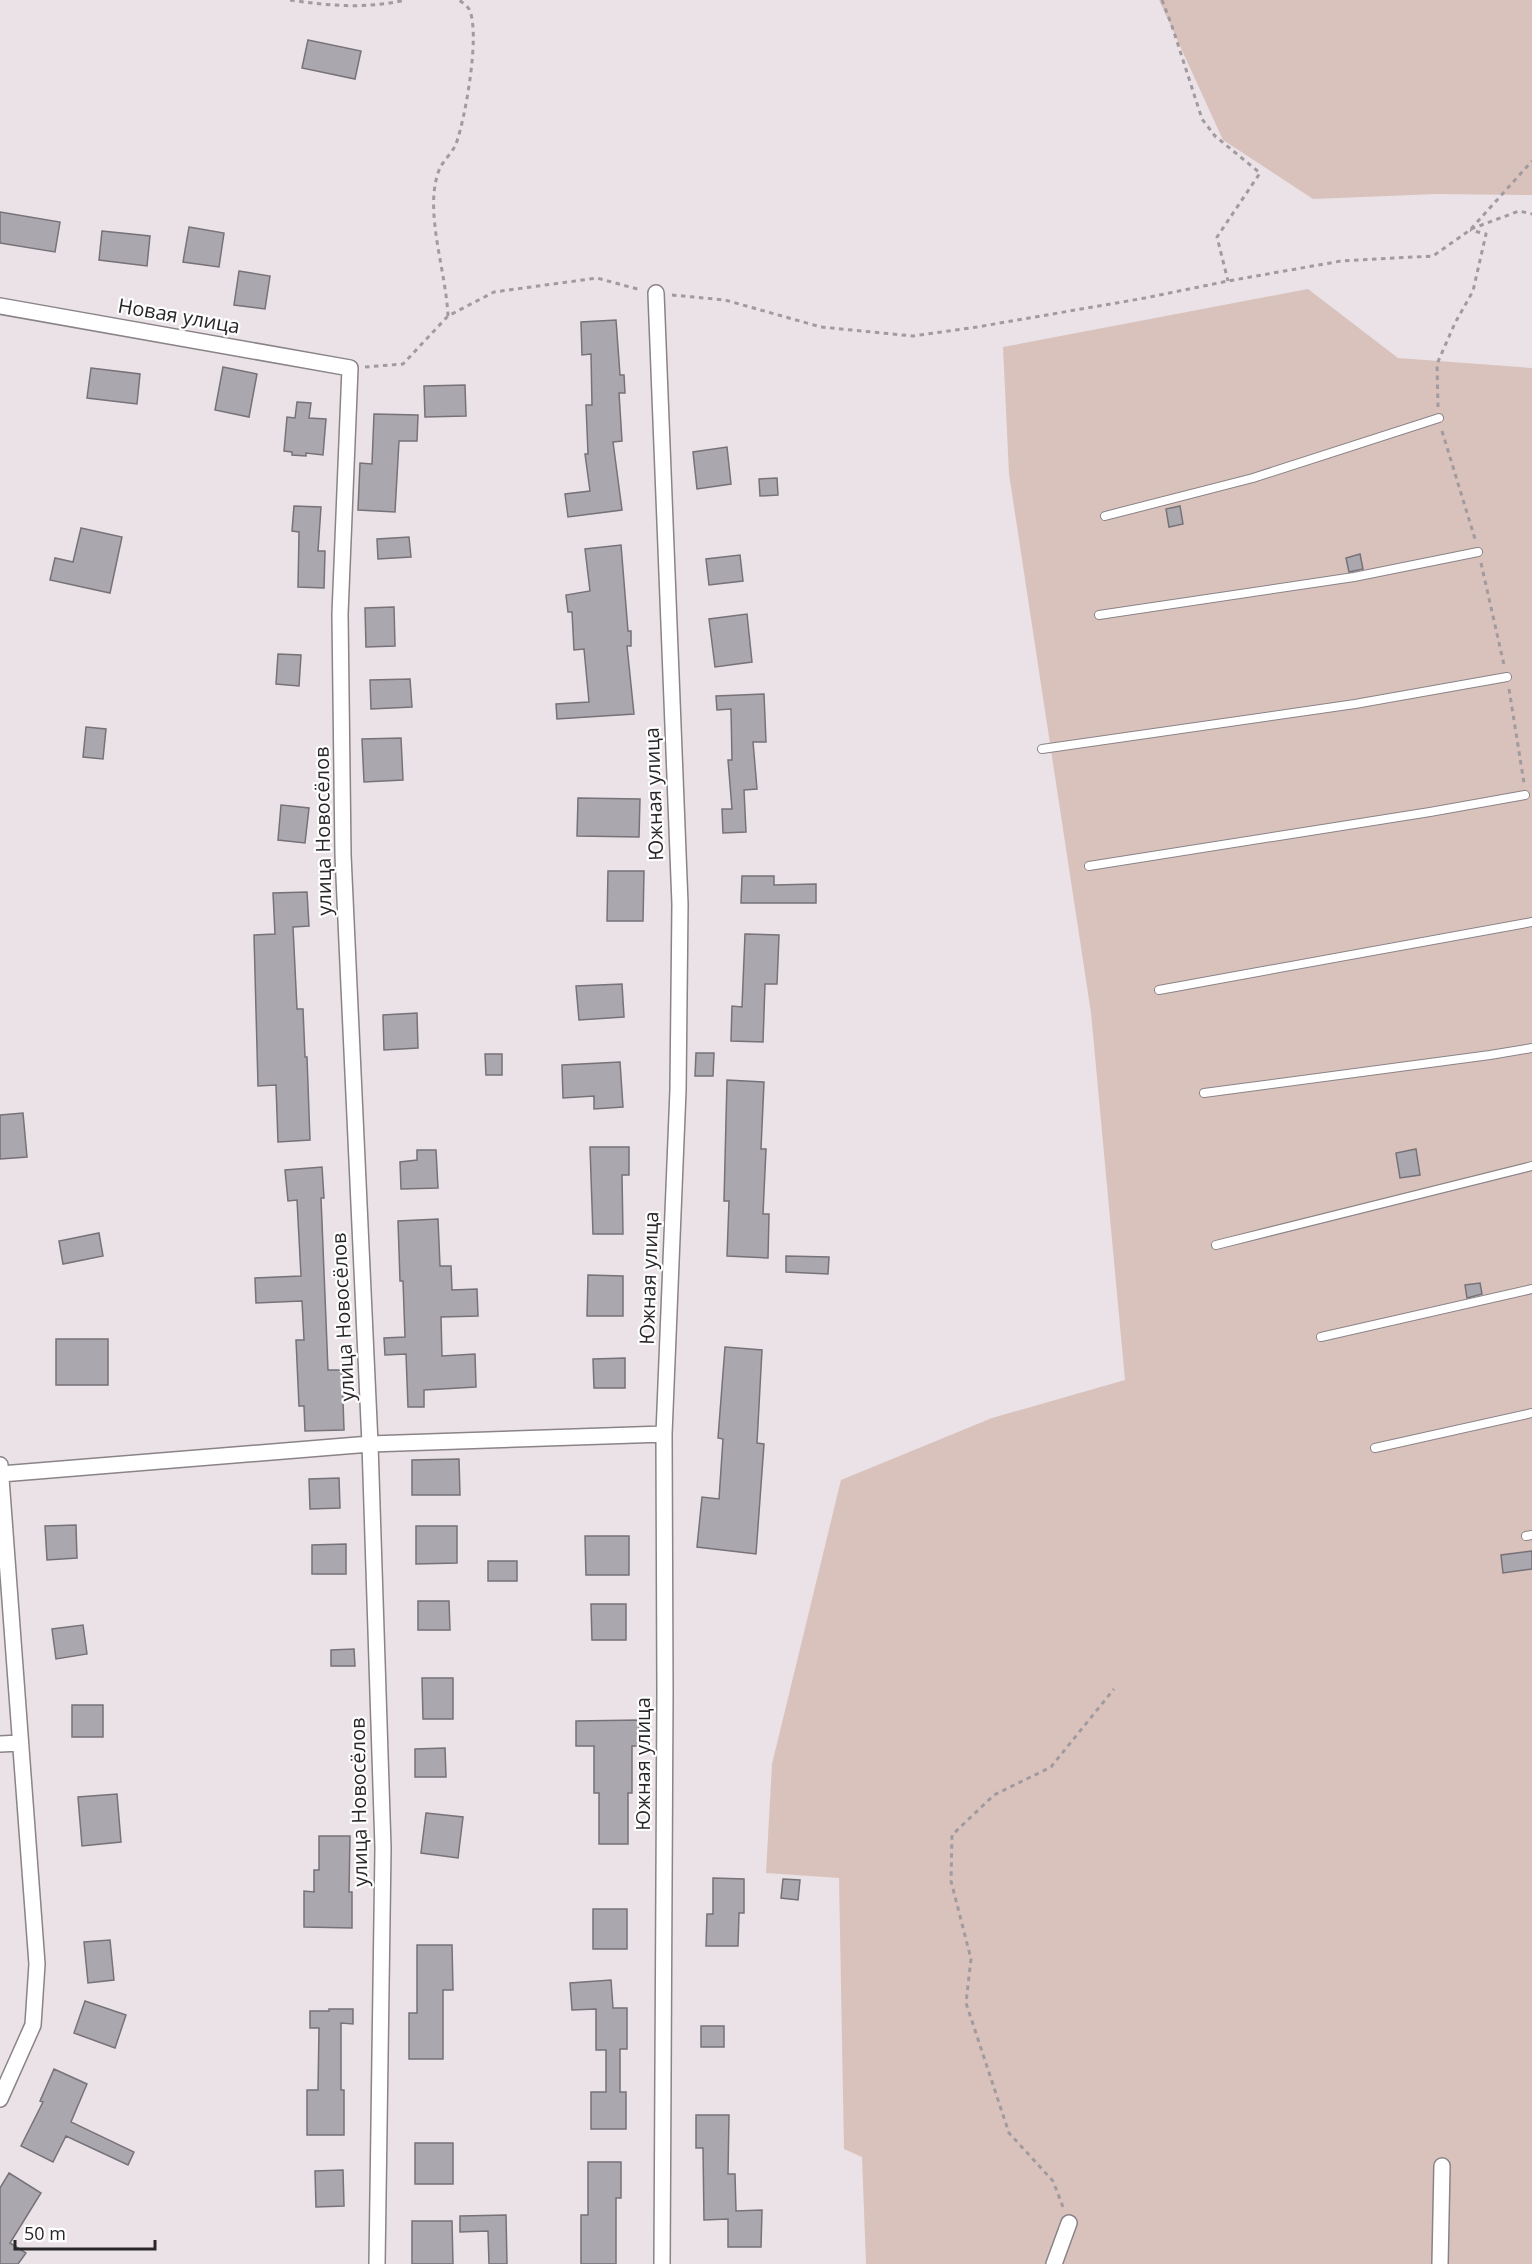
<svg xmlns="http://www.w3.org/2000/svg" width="1532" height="2264" viewBox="0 0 1532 2264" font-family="'Open Sans',sans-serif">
<rect width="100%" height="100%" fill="#eae2e7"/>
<path fill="#d9c2bc" d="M1159,0H1532V195L1437,194L1313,199L1223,140Z
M1308,289L1398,358L1532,368V2264H866L862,2157L844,2149L839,1878L766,1873L772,1764L841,1480L992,1418L1125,1380L1091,1013L1009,474L1003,347Z"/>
<path fill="#aba7ae" stroke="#767278" stroke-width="1.5" d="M308,40L361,51L355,79L302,68Z
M0,212L60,222L55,252L0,243Z
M189,227L224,233L219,267L183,262Z
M102,231L150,236L147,266L99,260Z
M239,271L270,276L265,309L234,305Z
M616,320L620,375H624L625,393H619L622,441L613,442L622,510L568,517L565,494L590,491L585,454H588L586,405H592L591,354L582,355L581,322Z
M223,367L257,374L249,417L215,410Z
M91,368L140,374L137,404L87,398Z
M465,385L466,416L425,417L424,386Z
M297,402L311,403L309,418L326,419L323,455L306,453V456L292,455V452L284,451L287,417L295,418Z
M374,414L418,415L417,441H399L395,512L358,510L360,463L372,464Z
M727,447L731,484L697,489L693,452Z
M777,478L778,495L760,496L759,479Z
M294,506L321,507L318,551H325L324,588L298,587L299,532L292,531Z
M1180,506L1183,524L1169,527L1166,509Z
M81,528L122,537L110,593L50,580L55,558L73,562Z
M409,537L411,557L378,559L377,539Z
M621,545L628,631H631V646H627L634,714L557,719L556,704L589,702L584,649L574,650L572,612H568L566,595L590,591L585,549Z
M1360,554L1363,569L1349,572L1346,558Z
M740,555L743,581L709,585L706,559Z
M394,607L395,646L366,647L365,608Z
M747,614L752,662L715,667L709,619Z
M278,654L301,655L299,686L276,684Z
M410,679L412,707L371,709L370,680Z
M764,694L766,742H753L757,789L744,790L746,832L723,833L722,809H732L728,760H732L731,709L717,710L716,696Z
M86,727L106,729L103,759L83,757Z
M401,738L403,780L364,782L362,739Z
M578,798L640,799L639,837L577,836Z
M281,805L309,808L305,843L278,840Z
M608,871H644L643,921H607Z
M742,876H774V885L816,884V903H741Z
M307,892L309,926L293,927L297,1009H303L305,1057H307L310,1140L278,1142L276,1085L258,1086L254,935L275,934L273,893Z
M745,934L779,935L777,984H765L763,1042L731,1041L732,1006L742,1007Z
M622,984L624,1017L579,1020L576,986Z
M417,1013L418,1048L384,1050L383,1015Z
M696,1053H714L713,1076H695Z
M485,1054H502V1075H486Z
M620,1062L623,1107L594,1109V1096L563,1098L562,1065Z
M727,1080L764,1082L761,1149H766L763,1214H769L768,1258L727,1256L729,1201H724Z
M23,1113L27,1157L0,1159V1115Z
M590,1147H629V1175H622L623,1234H593Z
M1416,1149L1420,1175L1400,1178L1396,1153Z
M417,1150H436L438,1188L401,1189L400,1162L417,1160Z
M322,1167L324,1198H321L328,1370H342L344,1430L305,1431L304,1406H299L296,1340H304L302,1301L256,1303L255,1278L301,1276L297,1200L288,1201L285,1170Z
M438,1219L440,1266H451L452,1290L477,1289L478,1316L441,1317L442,1356L475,1354L476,1387L424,1390V1407H408L406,1354L385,1355L384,1338L405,1337L403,1281H400L398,1221Z
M99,1233L103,1256L63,1264L59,1241Z
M786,1256L829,1257L828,1274L786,1272Z
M588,1275L623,1276V1316H587Z
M1480,1283L1482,1294L1467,1298L1465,1285Z
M56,1339H108V1385H56Z
M725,1347L762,1350L757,1443L764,1444L756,1554L697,1547L702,1497L719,1499L723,1439L718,1438Z
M625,1358V1388H594L593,1359Z
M459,1459L460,1495H412V1460Z
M339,1478L340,1508L310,1509L309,1479Z
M76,1525L77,1558L47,1560L45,1526Z
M416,1526H457V1563L416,1564Z
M585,1536H629V1575H586Z
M346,1544V1574H312V1545Z
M1532,1551V1569L1503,1573L1501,1555Z
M488,1561H517V1581H488Z
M418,1601H449L450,1630H418Z
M591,1604H626V1640H592Z
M83,1625L87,1654L56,1659L52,1629Z
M354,1649L355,1666H331V1650Z
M422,1678H453V1719H423Z
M72,1705H103V1737H72Z
M639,1720V1746H632V1793H628V1844H599V1793H594V1746H576V1721Z
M445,1748L446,1777H415V1749Z
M117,1794L121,1842L82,1846L78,1797Z
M426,1813L463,1817L458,1858L421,1853Z
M319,1836H350L349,1892H352V1928L304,1927V1891L314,1892V1870H319Z
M713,1878L744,1879V1913H739L738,1946H706L707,1914H713Z
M783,1879L800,1880L798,1900L781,1898Z
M593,1909H627V1949H593Z
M110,1940L114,1980L88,1983L84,1942Z
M417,1945H452L453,1990H443V2059H409V2013H417Z
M611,1980L613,2008H627V2049H620V2092H626V2129H591V2092H606V2050H596V2009L572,2010L570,1983Z
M85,2001L126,2015L115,2048L74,2033Z
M329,2009H353V2024L341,2023V2090H344V2135H307V2090H318L319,2028H310V2011H329Z
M701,2026H724V2047H701Z
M54,2069L87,2084L71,2122L134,2152L128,2165L66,2136L53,2162L21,2146L43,2102L40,2101Z
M696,2115H729L728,2174H735L736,2211L762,2210L761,2247H728V2219L704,2220L703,2148H696Z
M415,2143H453V2184H415Z
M588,2162H621V2198H616V2264H581V2215H588Z
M343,2170L344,2206L316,2207L315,2171Z
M9,2173L41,2193L10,2243L26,2253L18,2264H0V2188Z
M506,2215L507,2264H489L488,2231L460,2232V2216Z
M412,2221H452L453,2264H412Z"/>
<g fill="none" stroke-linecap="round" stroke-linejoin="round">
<defs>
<path id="service" d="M1105,516L1253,478L1439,418
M1099,615L1354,577L1478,552
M1042,749L1355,704L1507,677
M1089,866L1430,812L1525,795
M1159,990L1532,922
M1204,1093L1490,1055L1532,1048
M1216,1245L1532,1166
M1321,1337L1532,1289
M1375,1448L1532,1413
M1526,1536L1532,1535"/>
<path id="minor" d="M656,293L680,904L678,1090L664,1434L665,1692L662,2264
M0,306L350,368L340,614L343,855L370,1444L383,1848L377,2264
M1,1474L370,1444L664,1434
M0,1744L20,1743
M0,2099L33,2025L37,1964L0,1465
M1054,2264L1069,2223
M1440,2264L1442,2166"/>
</defs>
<use href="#service" stroke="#8a8387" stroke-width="10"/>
<use href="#minor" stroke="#8a8387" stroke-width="18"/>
<path stroke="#a19a9e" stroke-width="3" stroke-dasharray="4.5 4.5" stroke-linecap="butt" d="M290,0C331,6 364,9 406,0
M1162,0L1172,26L1202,119L1215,136L1260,173L1217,237L1228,281
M1471,229L1519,211L1532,214
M672,295L725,300L821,327L913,336L977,327L1145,298L1228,281L1341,261L1433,256L1470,230L1532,161
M448,316C446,276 431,232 434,193C435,184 437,171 443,163C447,157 453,151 456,144C465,120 481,32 469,9C467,6 462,2 459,0
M365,367L403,364L448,316L494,292L597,278L641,290
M1438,407L1437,364L1455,323L1473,291L1486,234L1470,230
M1442,431L1475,539
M1481,563L1504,665
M1509,689L1524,783
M1063,2207L1053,2181L1009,2133L966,2003L971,1959L951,1881L952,1835L994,1795L1051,1767L1114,1689"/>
<use href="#service" stroke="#fff" stroke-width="8"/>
<use href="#minor" stroke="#fff" stroke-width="15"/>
</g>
<g text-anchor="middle" stroke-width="4.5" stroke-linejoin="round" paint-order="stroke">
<g font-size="20" fill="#292628" stroke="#fff">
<text transform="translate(179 316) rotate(10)" y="7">Новая улица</text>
<text transform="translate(654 794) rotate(-92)" y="7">Южная улица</text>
<text transform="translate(323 831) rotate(-91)" y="7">улица Новосёлов</text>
<text transform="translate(649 1278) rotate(-88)" y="7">Южная улица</text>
<text transform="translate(343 1317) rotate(-93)" y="7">улица Новосёлов</text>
<text transform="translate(643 1764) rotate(-90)" y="7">Южная улица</text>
<text transform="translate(359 1802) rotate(-91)" y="7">улица Новосёлов</text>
</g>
</g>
<path d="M15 2240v9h140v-9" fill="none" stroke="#292628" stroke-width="3"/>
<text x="24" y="2240" font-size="18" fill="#292628" stroke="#ffffff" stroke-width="4.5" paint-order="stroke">50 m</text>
</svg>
